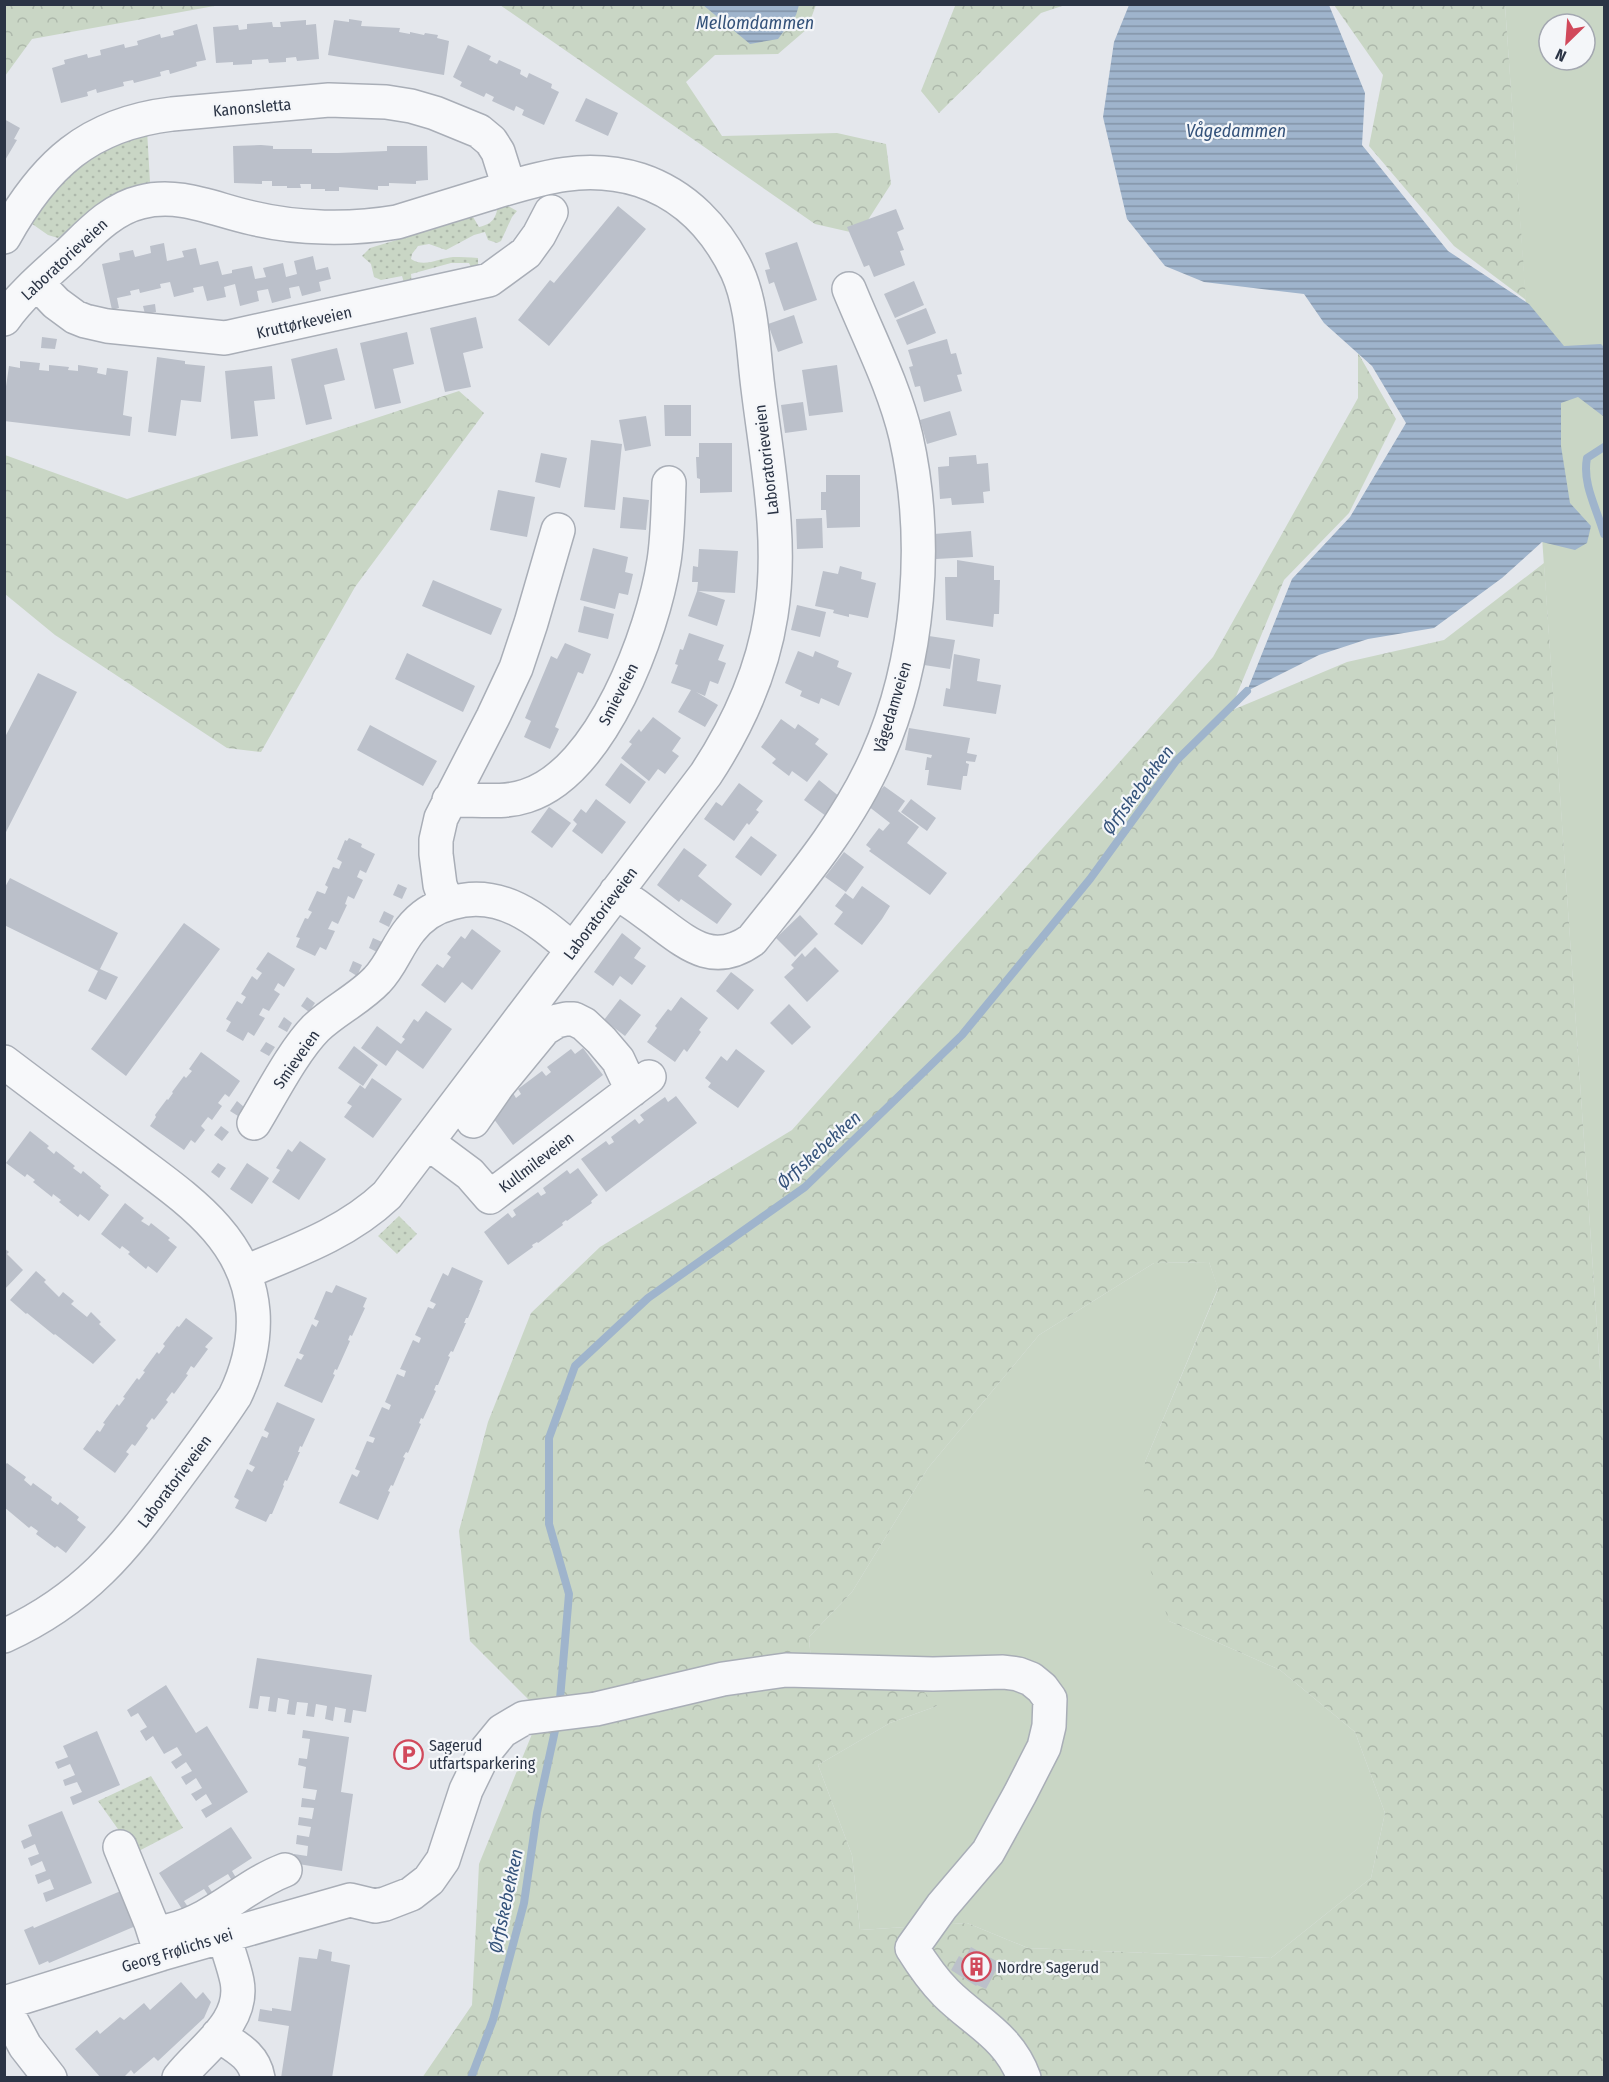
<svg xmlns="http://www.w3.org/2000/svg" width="1609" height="2082" viewBox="0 0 1609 2082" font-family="'Fira Sans Condensed',sans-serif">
<defs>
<pattern id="forest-crowns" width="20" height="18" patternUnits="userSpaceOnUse" patternTransform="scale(1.5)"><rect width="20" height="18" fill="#c9d6c5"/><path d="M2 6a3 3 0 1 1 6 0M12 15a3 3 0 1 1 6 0" fill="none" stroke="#adb8ab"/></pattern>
<pattern id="park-dots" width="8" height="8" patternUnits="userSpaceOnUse" patternTransform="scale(1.5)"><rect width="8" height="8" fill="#c9d6c5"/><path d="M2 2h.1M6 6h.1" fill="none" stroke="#adb8ab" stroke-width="1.8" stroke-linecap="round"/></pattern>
<pattern id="water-rules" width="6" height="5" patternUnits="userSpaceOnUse" patternTransform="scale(1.5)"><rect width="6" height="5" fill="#9fb4cc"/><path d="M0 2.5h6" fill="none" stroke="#8293a7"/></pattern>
</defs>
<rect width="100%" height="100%" fill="#e4e7ec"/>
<path fill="#c9d6c5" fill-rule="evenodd" d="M1505,5H1604V1428ZM1549,24H1585V60H1549Z
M1209,1262L1218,1288L1145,1462L1169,1621L1280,1670L1355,1732L1385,1813L1371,1878L1271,1958L1028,1948L967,1923L860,1930L852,1855L818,1765L890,1723L937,1706L812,1674L809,1637L852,1592L928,1468L1039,1335L1154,1263Z"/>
<path fill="url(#forest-crowns)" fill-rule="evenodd" d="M5,4H220V5L32,39L5,76Z
M500,5H816L807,29L778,54L715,55L686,82L722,136L837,133L886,144L891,184L859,234L815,224Z
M957,5H1065L1041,13L939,113L921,91L955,6Z
M1334,5H1505L1526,300L1454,246L1369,146L1383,75Z
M1358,353L1396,419L1349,513L1284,580L1230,711L1347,662L1444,640L1544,563L1604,1428V2077L422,2078L472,2005L479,1864L532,1734L530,1701L470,1641L459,1531L488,1422L531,1313L600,1247L792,1130L1213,657L1358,398ZM1209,1262L1218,1289L1145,1462L1142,1547L1169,1621L1280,1670L1355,1732L1385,1813L1371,1878L1271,1958L1028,1948L967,1923L860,1930L852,1855L818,1765L890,1723L937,1706L924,1692L812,1674L809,1637L852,1592L928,1468L1039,1335L1154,1263Z
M459,391L484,413L355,587L261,752L227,748L55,635L5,594V455L127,499Z"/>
<path fill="url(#park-dots)" d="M147,130L150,182L127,189L110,196L58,238L48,235L28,221L36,201L84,161Z
M508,202V206L517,211L512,217L501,241L497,243L488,240L485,232L474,235L446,250L429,244L418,246L412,254L411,259C424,268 440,258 453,257C462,257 469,257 478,258V268L472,269L469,263H451L411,274L412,285L405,286L402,276L381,280L374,277L371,264L362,256L370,248L473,217L479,227C492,224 496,219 498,205Z
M399,1216L417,1234L397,1254L378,1236Z
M151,1776L183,1828L135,1853L98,1801Z"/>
<path fill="url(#water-rules)" d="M703,5H799L796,15L778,39L750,44Z
M1129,5H1329L1365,93L1362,145L1448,251L1529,304L1564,346L1601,344L1604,347V421L1603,416L1578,397L1561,403V446L1570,503L1591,526L1587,543L1575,550L1542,542L1502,578L1434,628L1368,639L1319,655L1247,691L1292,579L1350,517L1406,423L1372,366L1324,323L1304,294L1204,282L1165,266L1127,219L1103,117L1114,42Z"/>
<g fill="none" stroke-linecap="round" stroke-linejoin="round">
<path stroke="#9fb4cc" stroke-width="8" d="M1604,447L1587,458C1582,484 1597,509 1604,534
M560,1699L569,1594L549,1524V1438L575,1366L648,1298L805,1187L962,1035L1090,879L1176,761L1247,691
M471,2078L493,2020L524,1903L537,1813L556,1726"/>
</g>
<path fill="#bbc0ca" d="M349,19L362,21L361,26L400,28L399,32L410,34V32L424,35L425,33L438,35L437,38L449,41L444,75L328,55L334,20L349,22Z
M306,20V25L316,24L319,59L297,61L296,57L286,58V62L269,63L268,59L252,60V64L233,65V62L216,63L213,27L238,25L239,30L247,29V24L272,22L273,27H281L280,22Z
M197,24L206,60L196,62L197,66L170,74L169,70H167L160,72L161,76L134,83L133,80L123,82L124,86L97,93L96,89L87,92L88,96L61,103L52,68L65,64L64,60L87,54L88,58L101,55L100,50L124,44L125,48L138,45L137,41L160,34L161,38L174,35L173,31Z
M468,45L491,56L489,60L497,64L499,60L521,70L520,74L527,78L529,73L552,84L551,88L559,92L544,125L522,115L524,110L516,106L514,111L492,101L494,97L486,93L484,97L460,86L462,82L453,77Z
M586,98L618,113L608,136L575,121Z
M4,119L20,128L14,139L17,140L4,162Z
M261,145L273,146V149H312V153H338L387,151V146H427L428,180L416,181V184L389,183V186H378V190L339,187V191H325V189H311V184H300L301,188H287V186H272V181H262V184L234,183L233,146Z
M618,206L646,229L549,346L518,320L550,280L554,283Z
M896,209L904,229L897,232L904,250L900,251L905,265L874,277L869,265L864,267L847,227Z
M797,242L817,300L784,311L774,282L769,284L765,270L770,269L765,253Z
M164,243L167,261L184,257L182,251L196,248L200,265L218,261L222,275L232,273V270L252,266L255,279L266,277L263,268L283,263L286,277L297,274L294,261L313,256L316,270L328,267L331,279L319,282L321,291L302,296L299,286L289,288L291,298L272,303L268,289L257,291L259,301L240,306L235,284L224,287L226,297L207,301L203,286L193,288L194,292L174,297L170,282L160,284L161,288L140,293L139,289L130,291L131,295L117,298L119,308L112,310L102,264L120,260L119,253L133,250L135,257L151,253L150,246Z
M914,281L924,305L895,318L884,294Z
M155,304L156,312L145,314L143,306Z
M926,308L936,333L907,345L896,320Z
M794,315L803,343L778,352L768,324Z
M476,317L483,348L463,353L471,387L445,392L430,328Z
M407,332L414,364L393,369L401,403L375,409L360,343Z
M42,337L57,339L55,349L41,348Z
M947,339L951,354L956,353L962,374L957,375L962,391L924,402L920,386L915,387L909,367L913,366L908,350Z
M337,348L345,380L324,385L332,419L306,425L291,359Z
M157,357L185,361V364L205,366L201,402L181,400L176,436L148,432Z
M20,361L40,363L39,370L49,371V365L69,367L68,370L78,371V365L98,368L97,373L106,375L107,368L128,371L123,415L132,417L130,436L4,421V400L9,366L20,368Z
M837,365L843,412L809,416L802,370Z
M272,366L275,399L254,401L258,436L231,439L225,371Z
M803,402L807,430L785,433L781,405Z
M664,405H691V436H665Z
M950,411L957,435L927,444L920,420Z
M646,416L651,446L625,451L619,420Z
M591,440L622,444L615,510L584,507Z
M699,443H732V492L700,493V479L697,478L696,457H699Z
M541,453L567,458L560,488L535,482Z
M976,455L977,464L988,463L990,491L983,492L984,503L952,505L951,498L940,499L938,467L949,466V457Z
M826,475H860V527L827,528L826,510H821V492H826Z
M498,490L535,497L527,537L490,530Z
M623,497L649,500L646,530L620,528Z
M822,518L823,548L797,549L796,519Z
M971,531L973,557L936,559L934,534Z
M593,548L628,557L625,572L633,574L628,595L619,593L615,609L580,600Z
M699,549L738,551L735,593L698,591L725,600L717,626L688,616L697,591L698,582H692L693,566L698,567Z
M957,560L994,566V580H1000L999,614H994L993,627L946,620L945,577H957Z
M840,566L862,572L861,579L876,583L868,618L849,614V617L833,613L834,610L815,606L823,571L838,574Z
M433,580L502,609L491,635L422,606Z
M797,605L826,612L820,637L791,630Z
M584,606L614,614L608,639L578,632Z
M689,633L724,645L718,660L726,663L718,684L710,681L705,696L696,692L718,705L705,727L678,712L691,690L671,683L678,665L675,664L680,649L683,650Z
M929,636L955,640L950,669L924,665Z
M565,643L591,654L583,674L578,672L555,727L559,729L550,749L524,737L531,721L525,718L551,656L557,659Z
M798,651L813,657L815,651L839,661L837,667L852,673L839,706L821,698L819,704L800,696L802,691L785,683Z
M407,653L475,686L463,712L395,679Z
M954,654L980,659L977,681L1001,685L996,714L943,706L946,688L950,689Z
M38,673L77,692L4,836V739Z
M653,717L681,738L672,751L679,756L665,774L658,769L649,781L621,758L632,744L629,742L639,729L641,732Z
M781,719L795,729L798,724L819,739L815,744L828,754L807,782L792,771L789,776L772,763L776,759L761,747Z
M370,725L437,761L423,786L357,750Z
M909,728L970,738L967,753L977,755L975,762L966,761V763L969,764L967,776H963L961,790L927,785L929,770H925L927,757L931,758L932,755L905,750Z
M621,763L646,782L630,804L605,785Z
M819,780L840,797L826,816L804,800Z
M739,783L763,801L756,810L759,812L749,825L747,823L734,841L704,819L716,802L722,806Z
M884,786L905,801L898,811L919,827L907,843L947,873L930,895L869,851L871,849L866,845L879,828L883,831L890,823L868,806Z
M596,799L626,822L602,854L572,831L577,824L573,820L581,809L586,813Z
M911,799L936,818L927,831L901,812Z
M549,807L571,823L552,848L531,832Z
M751,836L777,855L761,876L735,857Z
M349,838L362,844L361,847L375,854L366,873L360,870L357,877L363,880L354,899L348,896L345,904L347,905L338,924L332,921L328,929L335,931L326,950L320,947L315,956L296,947L300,938L296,937L305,918L308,919L312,912L308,910L317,891L325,894L328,887L325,885L333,867L339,869L342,862L337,859L345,840L347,841Z
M684,848L707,865L698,876L732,904L717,924L681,899L679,902L657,885Z
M844,852L864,867L846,892L825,877Z
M10,878L118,933L100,969L118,977L106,1000L88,991L98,971L4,925V889Z
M398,884L407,888L402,899L393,895Z
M862,886L890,906L882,919L862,945L834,924L843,912L835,906L845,893L853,899Z
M384,911L394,916L389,927L379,922Z
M800,915L818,934L795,957L776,938Z
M184,923L220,949L126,1076L91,1049Z
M472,929L501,951L472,990L462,982L445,1003L421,985L437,964L443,968L451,957L447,954L461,936L465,939Z
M622,933L641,948L634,958L646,966L632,985L620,976L613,986L594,972Z
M373,938L382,942L377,952L369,948Z
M815,947L839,971L807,1002L784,977L794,968L791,965L802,953L805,957Z
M268,952L295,969L284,987L278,983L274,990L280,994L269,1011L263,1008L259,1015L265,1018L254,1036L248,1032L243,1041L226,1031L231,1022L226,1019L237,1001L242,1004L246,997L241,994L252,976L257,980L262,973L256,969Z
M353,961L362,965L357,976L349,971Z
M731,972L754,990L738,1010L716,991Z
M307,997L315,1003L309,1012L301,1006Z
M681,997L708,1018L699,1030L701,1032L687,1052L684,1049L675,1062L647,1042L657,1028L655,1026L668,1009L671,1011Z
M620,999L641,1015L625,1036L604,1020Z
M789,1004L811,1027L792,1045L770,1023Z
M426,1011L452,1029L423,1069L397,1050L386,1066L361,1048L377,1026L401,1044L405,1039L402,1037L414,1019L418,1022Z
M284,1017L292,1023L287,1032L278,1027Z
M266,1042L275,1047L269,1056L260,1051Z
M354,1046L378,1065L363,1086L338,1068Z
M583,1048L603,1075L513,1145L488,1111L513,1093L516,1098L521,1094L518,1089L542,1071L546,1076L551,1072L547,1067L571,1049L575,1054Z
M736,1049L765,1071L738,1108L708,1087L711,1083L705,1078L721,1056L727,1061Z
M201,1052L240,1081L229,1097L225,1094L218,1103L222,1106L212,1120L208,1117L201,1126L205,1130L195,1143L191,1140L184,1150L150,1126L156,1117L155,1115L167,1099L168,1100L173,1093L172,1092L184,1076L186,1078L192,1071L189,1069Z
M372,1078L402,1099L373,1138L344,1117L352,1106L347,1103L360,1085L365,1089Z
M676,1096L697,1123L606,1192L581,1159L606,1141L609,1145L614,1142L611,1137L635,1119L639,1124L644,1120L640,1115L665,1097L668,1102Z
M237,1101L244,1107L238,1116L230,1111Z
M221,1126L229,1132L222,1141L214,1135Z
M30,1131L49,1146L47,1148L54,1154L56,1151L75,1166L73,1168L81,1174L83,1171L101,1186L100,1188L109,1195L89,1221L80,1214L78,1217L59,1202L61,1200L53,1194L52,1197L33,1182L35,1180L27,1174L25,1177L6,1163Z
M300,1141L326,1159L299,1200L272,1182L280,1170L276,1168L288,1149L292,1152Z
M218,1163L226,1168L219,1178L211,1172Z
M247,1163L269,1178L252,1204L230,1189Z
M578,1168L598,1195L591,1201L592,1203L567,1221L566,1220L562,1223L563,1225L538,1243L537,1242L532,1245L533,1247L508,1265L484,1232L508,1213L512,1218L516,1215L513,1210L538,1192L541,1196L546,1193L543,1188L567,1170L570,1174Z
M125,1203L144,1218L141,1221L149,1226L151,1223L170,1238L168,1240L177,1247L157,1273L148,1266L146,1269L128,1254L130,1252L122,1246L120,1249L101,1234Z
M4,1248L9,1252L7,1254L23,1270L4,1290Z
M452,1267L483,1281L479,1290H480L468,1318H466L464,1323H466L453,1352L451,1351L448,1356L450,1357L438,1385H436L434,1390L436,1391L423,1419L421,1418L419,1423L421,1424L408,1453L406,1452L403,1457L405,1458L393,1486L391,1485L388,1491L390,1492L378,1520L339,1503L352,1474L357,1477L360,1471L355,1469L367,1441L373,1443L375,1438L369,1436L382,1407L389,1410L391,1405L385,1402L397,1374L404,1377L406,1371L400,1369L413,1340L419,1343L421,1338L415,1335L428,1307L433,1309L436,1304L430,1301L443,1273L448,1276Z
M36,1271L46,1280L44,1282L59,1297L63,1292L74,1301L71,1304L87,1317L91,1312L101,1322L99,1324L116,1340L93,1364L55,1334L54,1335L27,1313L26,1314L10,1300Z
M336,1285L367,1298L363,1307L365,1308L352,1336L350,1335L348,1340L350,1341L337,1370L335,1369L333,1374L335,1375L322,1403L284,1386L297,1358L301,1360L304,1355L299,1353L312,1324L316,1327L319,1321L314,1319L326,1291L332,1293Z
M186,1318L213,1338L205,1347L208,1349L194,1368L191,1366L186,1374L188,1375L174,1394L172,1392L166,1400L168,1402L154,1420L152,1418L146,1426L148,1428L135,1446L132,1444L126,1452L129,1454L115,1473L83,1449L97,1430L100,1432L105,1424L103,1423L117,1404L119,1406L125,1398L123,1397L137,1378L139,1380L145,1372L143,1371L157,1352L159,1354L165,1346L163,1344L177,1326L179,1327Z
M277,1402L315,1419L302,1447L300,1446L298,1452H300L287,1481L285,1480L283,1485L284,1486L272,1514H270L266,1522L235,1508L239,1500L234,1497L247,1469L252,1472L255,1467L249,1464L262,1436L267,1438L269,1433L264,1430Z
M7,1463L26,1477L24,1480L31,1486L33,1483L52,1497L51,1500L58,1505L60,1502L79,1517L77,1520L86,1527L66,1553L57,1546L55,1548L36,1534L38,1531L31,1526L29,1528L4,1507V1466Z
M257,1658L372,1675L366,1712L353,1710L351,1723L344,1722L346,1709L335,1707L333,1721L325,1719L327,1706L316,1704L314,1717L306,1716L308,1703L297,1702L295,1715L287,1714L289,1700L278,1698L276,1712L268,1711L270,1697L260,1696L258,1709L249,1708Z
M166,1685L196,1733L207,1726L248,1792L206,1818L201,1810L212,1804L206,1794L196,1801L191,1794L202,1788L196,1778L186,1785L181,1777L192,1771L186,1762L176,1769L171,1762L182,1755L177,1747L164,1754L153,1736L146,1741L140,1731L147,1727L138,1713L131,1717L127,1710Z
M303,1730L349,1737L341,1792L353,1794L342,1871L292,1863L294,1854L307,1856L308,1846L296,1844L297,1835L309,1837L311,1827L298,1825L299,1817L312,1819L314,1808L301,1807L302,1798L315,1800L317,1790L303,1788L306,1767L298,1765L299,1758L307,1759L310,1739L302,1738Z
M97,1731L120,1785L73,1805L70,1797L82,1792L77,1782L65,1786L63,1780L75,1775L70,1764L58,1769L55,1762L68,1757L63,1746Z
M62,1811L92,1883L46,1902L43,1893L54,1889L50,1879L38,1884L35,1875L46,1871L42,1861L31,1866L28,1858L39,1854L35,1844L24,1849L21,1841L32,1836L28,1825Z
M231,1827L252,1858L232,1871L241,1886L237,1889L228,1874L208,1886L218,1901L214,1904L204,1889L184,1901L194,1916L189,1920L159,1873Z
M123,1890L138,1925L49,1963L48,1961L39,1965L24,1930L33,1926L34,1928Z
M971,1947L1000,1963L986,1989L977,1985L976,1986L951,1970L959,1956L964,1959Z
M319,1949L332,1952L331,1961L350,1965L332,2078H281L289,2026L258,2021L260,2009L272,2011V2008L291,2011L299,1957L317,1959Z
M181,1982L196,1999L203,1992L211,2002L204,2018L158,2061L154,2057L134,2074L131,2070L123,2078H101L75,2049L97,2030L100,2034L120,2017L124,2020L144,2003L150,2010Z"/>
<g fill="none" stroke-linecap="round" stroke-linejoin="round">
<defs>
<path id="minor" d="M4,237C44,165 88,124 172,114L329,100L386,102L411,106L435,113L479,131L491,141L498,152L509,187
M37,283L56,303L75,317L85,321L107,326L225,338L489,280L526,253L539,235L551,212
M4,319C22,294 46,274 68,254C89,234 111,209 141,202C180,192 215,210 252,218C298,229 350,230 397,222C427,213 458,203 488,194C540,178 585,163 640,180C685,195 717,229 737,271C753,306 753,350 758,388C767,462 783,540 771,615C762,674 738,725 706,774L387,1195C347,1233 296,1251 245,1272
M449,800C474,799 502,804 526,796C602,772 653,632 664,561C668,535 668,509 669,483
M616,892C630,901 644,911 657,921C689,945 714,967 752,940C798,882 847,825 877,757C920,661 929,540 906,437C894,386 869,338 849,289
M447,904L440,885L436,854V840L441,818L493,717L516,668L531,623L558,530
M4,1062C45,1093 85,1123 126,1153C182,1196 247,1235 253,1312C255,1341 248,1369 235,1396C216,1425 195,1453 174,1481C123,1550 85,1599 4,1636
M473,1121L498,1085L544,1029L557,1021L566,1019H574L584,1024L601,1040L618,1060L632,1090
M254,1123C271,1095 294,1050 316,1028C335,1010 359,999 377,980C391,966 397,946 410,930C420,917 435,907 451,903C500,888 537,919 572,949
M427,1142L470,1174L490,1197L649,1077
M120,1847L151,1923L161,1954
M171,1930C214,1920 245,1885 285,1870
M4,2003L161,1954L350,1900L375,1906L385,1904L411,1894L429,1880L443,1860L466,1790L484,1753L502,1731L524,1718L596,1709L723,1679L786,1670L933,1674L1003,1672L1018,1674L1031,1679L1042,1688L1050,1699L1049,1726L1044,1747L1020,1794L988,1852L942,1906L912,1948C922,1964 932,1979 946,1993C975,2022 1009,2036 1024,2078
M4,2007L25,2046L50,2078
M218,2035C236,2047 254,2055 258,2078
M179,2078C201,2049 245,2023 237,1981C234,1966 228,1951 224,1936"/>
</defs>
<use href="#minor" stroke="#a9aeb7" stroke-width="36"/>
<use href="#minor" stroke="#f7f8fa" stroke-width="33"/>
</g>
<defs>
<symbol id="parking-ring" viewBox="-11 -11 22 22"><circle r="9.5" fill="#f4f6f9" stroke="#d1495b" stroke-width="1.5"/><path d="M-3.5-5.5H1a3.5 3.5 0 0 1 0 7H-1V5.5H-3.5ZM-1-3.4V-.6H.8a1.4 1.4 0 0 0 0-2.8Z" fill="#d1495b"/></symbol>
<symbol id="building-ring" viewBox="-11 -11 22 22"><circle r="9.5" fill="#f4f6f9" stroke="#d1495b" stroke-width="1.5"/><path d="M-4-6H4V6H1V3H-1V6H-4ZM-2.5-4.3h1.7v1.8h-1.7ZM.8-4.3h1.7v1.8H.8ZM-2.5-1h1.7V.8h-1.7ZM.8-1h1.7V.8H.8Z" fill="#d1495b"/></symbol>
</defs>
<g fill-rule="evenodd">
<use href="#parking-ring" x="392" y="1738" width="33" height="33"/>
<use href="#building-ring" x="960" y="1950" width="33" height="33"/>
</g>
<g text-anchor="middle" stroke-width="4.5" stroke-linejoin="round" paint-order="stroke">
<g font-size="16" fill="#2b3445" stroke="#f4f6f9">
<text transform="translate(252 107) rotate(-5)" y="6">Kanonsletta</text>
<text transform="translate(64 259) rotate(-43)" y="6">Laboratorieveien</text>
<text transform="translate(304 322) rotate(-13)" y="6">Kruttørkeveien</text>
<text transform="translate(766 460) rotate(-97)" y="6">Laboratorieveien</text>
<text transform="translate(618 694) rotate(-63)" y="6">Smieveien</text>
<text transform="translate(892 707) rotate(-73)" y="6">Vågedamveien</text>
<text transform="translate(600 913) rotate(-53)" y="6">Laboratorieveien</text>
<text transform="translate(296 1059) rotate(-55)" y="6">Smieveien</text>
<text transform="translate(536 1162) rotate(-37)" y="6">Kullmileveien</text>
<text transform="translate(174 1481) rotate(-53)" y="6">Laboratorieveien</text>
<text transform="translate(177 1950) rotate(-17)" y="6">Georg Frølichs vei</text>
</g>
<g font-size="16" fill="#2b3445" stroke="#f4f6f9" text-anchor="start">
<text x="429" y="1751">Sagerud<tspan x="429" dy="18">utfartsparkering</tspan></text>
<text x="997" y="1973">Nordre Sagerud</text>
</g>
<g font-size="18" font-style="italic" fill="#34527a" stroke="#f4f6f9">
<text x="755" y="29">Mellomdammen</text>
<text x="1236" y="137">Vågedammen</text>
<text transform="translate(1138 790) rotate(-53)" y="6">Ørfiskebekken</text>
<text transform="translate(819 1150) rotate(-42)" y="6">Ørfiskebekken</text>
<text transform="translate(506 1901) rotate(-78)" y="6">Ørfiskebekken</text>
</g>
</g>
<rect width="1609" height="2082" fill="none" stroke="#2b3445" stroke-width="12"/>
<g transform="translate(1567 42) rotate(205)"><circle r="28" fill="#f4f6f9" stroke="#a4a8b1" stroke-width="1.5"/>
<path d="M0-4.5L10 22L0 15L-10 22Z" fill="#d1495b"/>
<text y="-9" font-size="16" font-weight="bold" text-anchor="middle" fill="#2b3445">N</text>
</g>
</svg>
